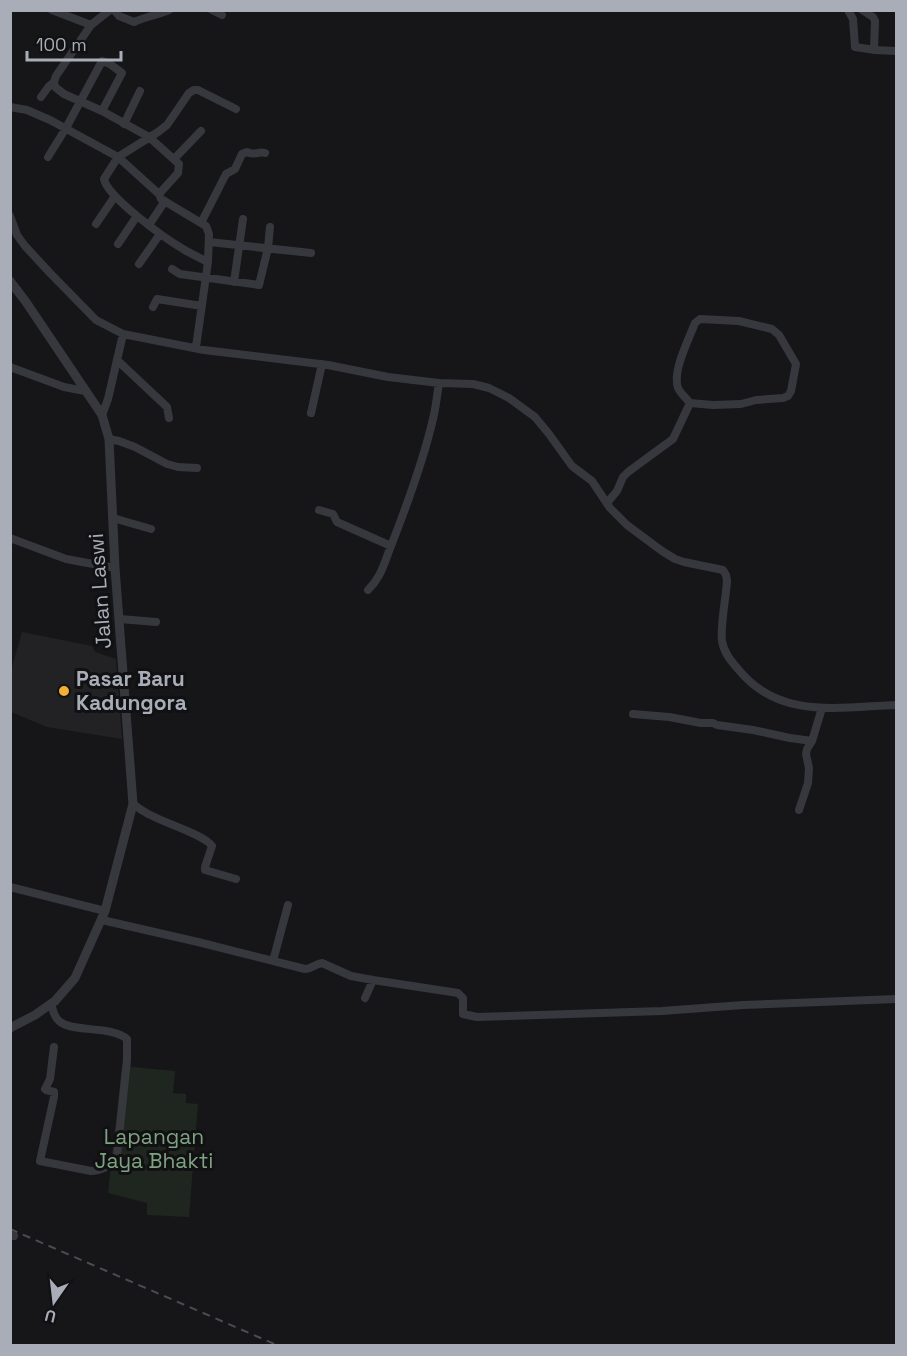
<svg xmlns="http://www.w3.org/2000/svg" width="907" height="1356" viewBox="0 0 907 1356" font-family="'Space Grotesk',sans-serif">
<rect width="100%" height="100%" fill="#161618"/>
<path fill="#222225" d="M22,632L92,646L95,652L116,659L122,739L47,727L11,712V670Z"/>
<path fill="#1e261f" d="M122,1066L175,1071L173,1093L186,1094V1103L198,1104L189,1217L147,1215V1203L108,1193Z"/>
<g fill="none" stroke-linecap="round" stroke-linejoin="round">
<path stroke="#37383d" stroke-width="8" d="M52,10L91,25
M110,10L91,25L56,76L54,82L55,87L64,94L102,111L149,137L179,164L178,173L159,194
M114,10L119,16L134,22C145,17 157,15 169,10
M212,10L222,15
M848,10L853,19L855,47L875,50L896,51
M862,10L873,17L875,21L874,50
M41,97L49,86L54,82
M10,107L27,110L50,120L118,157L159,194L161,199L206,226L209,234L208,262L196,347
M124,124L140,91
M48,157L66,128L102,61L110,64L122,73L102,111
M174,159L201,131
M10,216L17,235L25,246L50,273L96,320L123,334L204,350L328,365L388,377L439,383L473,384L489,388L509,398L535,417L549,434L572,466L592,481L610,508L627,525L662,551L675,559L684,562L723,570L726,575L727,581C726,598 720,626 722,641C724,653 731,661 738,669C779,720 839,707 896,705
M201,223L226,174L235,169L242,154L247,152C254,156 258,151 265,153
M96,224L115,196
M149,225L165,201
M209,242L311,253
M118,244L137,216
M208,262C200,258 191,254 183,249C166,239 107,197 104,179L118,157L158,132L167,125L189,93L194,90H198L236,109
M139,264L160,234
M172,269L180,274L259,285L268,248L270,227
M234,282L243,219
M153,307L157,299L202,306
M117,360L167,407L169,418
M10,367L64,387L85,391
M311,413L322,364
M102,415L108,399L123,334
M109,439L119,441L135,447L167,464L178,467L197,468
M607,503L617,491L623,477L628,472L673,439L690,403L713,405L741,404L756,400L783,398L788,396L791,391L796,364L779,335L772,329L739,321L700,319L695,323C689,339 672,371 678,388C681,394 686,398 690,403
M319,510L333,514L337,522L391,546
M113,518L151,529
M10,538L66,559L115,568
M368,590C382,576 384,563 391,546C407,505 423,462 433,419C436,407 437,395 439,383
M120,619L156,622
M633,714L669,717L701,723H713L717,725L753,730L790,738L812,741
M133,804C137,807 141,810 145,812C160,822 204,834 212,846L205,867V870L236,879
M799,810L808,783L809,768L806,754L807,749L812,741L822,708
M10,887L105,911
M102,920L198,942L305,969C311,969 315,964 322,963L351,976L373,980L458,993L463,998V1014L477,1017L662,1011L743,1005L896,999
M273,961L288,905
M365,998L373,980
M51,1004C53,1010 54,1017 59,1021C72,1033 111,1025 127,1039V1060L117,1155C111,1166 103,1170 91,1171L40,1161L54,1097V1092L46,1090L45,1089L50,1079L54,1047
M10,1235L14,1236"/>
<path stroke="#37383d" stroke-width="9" d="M10,281L26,302L102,415L109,439L115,568L133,804L105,911L75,978L55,1001L35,1015L10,1028"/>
<path stroke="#4a4c52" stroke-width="2" stroke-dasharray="8 6" stroke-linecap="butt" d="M10,1229L279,1346"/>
</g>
<circle fill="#f2b134" stroke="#111113" stroke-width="2" cx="64" cy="691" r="6"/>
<g text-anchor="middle" stroke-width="6" stroke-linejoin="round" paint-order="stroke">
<g font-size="21" fill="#a8adb8" stroke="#111113">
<text transform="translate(100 591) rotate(-94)" y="7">Jalan Laswi</text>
</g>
<g font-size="21" font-weight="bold" fill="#a8adb8" stroke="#111113" text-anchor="start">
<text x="76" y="686">Pasar Baru<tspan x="76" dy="24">Kadungora</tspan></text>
</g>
<g font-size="21" fill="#7fa381" stroke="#111113">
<text x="154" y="1144">Lapangan<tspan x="154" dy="24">Jaya Bhakti</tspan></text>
</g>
</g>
<rect width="907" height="1356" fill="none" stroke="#a8adb8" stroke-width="24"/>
<g transform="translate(54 1302) rotate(194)" stroke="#111113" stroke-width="4.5" paint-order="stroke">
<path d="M0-4.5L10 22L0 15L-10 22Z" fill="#a8adb8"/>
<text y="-9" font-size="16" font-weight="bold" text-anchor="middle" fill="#a8adb8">U</text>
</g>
<path d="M27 51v9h94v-9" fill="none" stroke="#a8adb8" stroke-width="3"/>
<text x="36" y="51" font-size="18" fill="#a8adb8" stroke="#111113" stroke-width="4.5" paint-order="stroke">100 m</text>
</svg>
